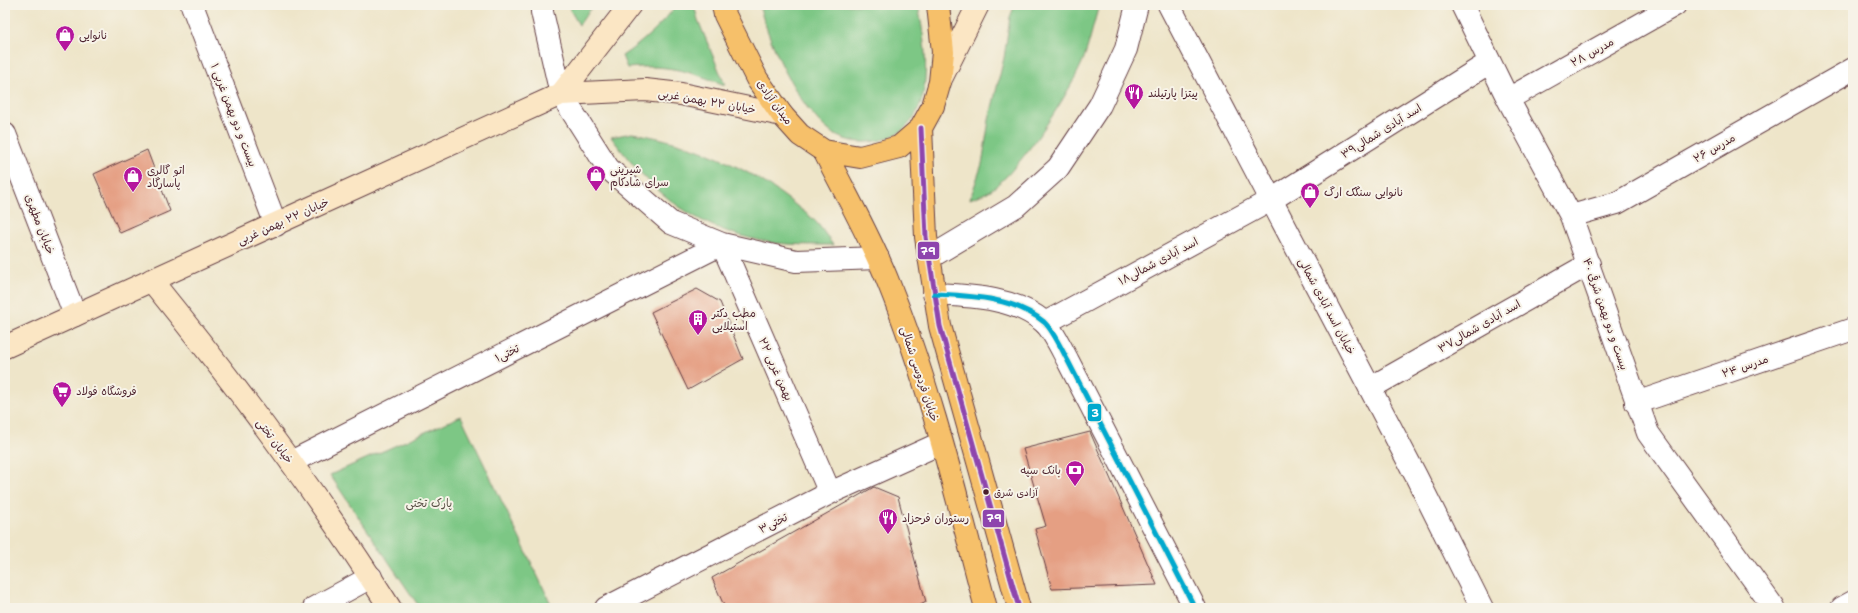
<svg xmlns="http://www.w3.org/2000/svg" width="1858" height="613" viewBox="0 0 1858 613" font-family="'Shantell Sans','Playpen Sans Arabic',sans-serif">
<rect width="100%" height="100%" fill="#f7f3e8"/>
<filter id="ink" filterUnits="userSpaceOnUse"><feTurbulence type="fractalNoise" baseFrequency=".025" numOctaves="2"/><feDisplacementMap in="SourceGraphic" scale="8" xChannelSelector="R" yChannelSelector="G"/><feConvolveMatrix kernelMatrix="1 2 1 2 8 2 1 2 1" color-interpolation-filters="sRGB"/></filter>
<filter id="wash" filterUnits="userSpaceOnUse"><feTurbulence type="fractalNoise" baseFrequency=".012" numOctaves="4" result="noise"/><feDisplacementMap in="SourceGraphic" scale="16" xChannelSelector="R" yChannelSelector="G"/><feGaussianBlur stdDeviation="0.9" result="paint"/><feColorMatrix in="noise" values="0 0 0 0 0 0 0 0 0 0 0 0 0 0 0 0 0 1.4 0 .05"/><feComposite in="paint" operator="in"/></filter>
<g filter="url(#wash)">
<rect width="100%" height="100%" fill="#eee5c9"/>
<path fill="#7dc785" stroke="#647358" d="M569,5H593L579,25L570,10Z
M677,5H694L698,20L725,85C688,71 667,64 627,68L622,56C643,42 661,25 677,5Z
M759,5H918C927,51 940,130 876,141C863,144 843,141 832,133C798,108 770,45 759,5Z
M1015,5H1099C1094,22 1090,41 1084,58C1072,90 1020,170 992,189C986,194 977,196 970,199L982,164L989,120L1004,58L1010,17Z
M632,133C692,142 751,168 798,207C804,212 812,217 817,223C823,230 828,238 833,245C814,245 794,245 775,243C699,232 655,196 611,137Z
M461,416L553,608H420L330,475Z"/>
<g id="blocks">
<path fill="#e59f83" d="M147,150L170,211L120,233L94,174Z
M697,289L720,302L743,359L688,390L651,312Z
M1090,432L1157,585L1052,589L1035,529L1046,526L1023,449Z
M874,487L898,497L926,602L915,608H725L712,578Z"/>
</g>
</g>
<g filter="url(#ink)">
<use href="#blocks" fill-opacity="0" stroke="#633d43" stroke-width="1"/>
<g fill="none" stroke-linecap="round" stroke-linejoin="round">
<defs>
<path id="minor" d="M192,5L276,225
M542,5V12L561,94L608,168L671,223L722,244L796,261L878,258
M1462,5L1508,99L1571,216L1648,433L1774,608
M1508,99L1675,5
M1571,216L1617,203L1853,69
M929,258L1016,206L1058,168L1100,105L1126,49L1137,5
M1045,323L1271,200L1490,62
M1370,388L1589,264
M1636,403L1853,329
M291,462L722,244L830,493
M314,608L371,577
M606,608L830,493L941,443
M1842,608L1853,602"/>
<path id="tertiary" d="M1169,5L1416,476L1482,608
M5,134L75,315
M934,294C971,296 1014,297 1044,322C1053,330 1062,350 1068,361L1195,608"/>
<path id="secondary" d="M941,79L978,5
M561,94L630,5
M151,280C236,385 318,494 390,608
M5,347L561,94L645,90L681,94L782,115"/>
<path id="primary" d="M723,5L725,15L757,79L782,115L800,135L824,151L860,157L899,147L921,128L933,106L940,82L943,52L938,5
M921,128L926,237L940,326L1019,608
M824,151C846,195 871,238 889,284C931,388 957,499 986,608"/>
</defs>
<use href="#minor" stroke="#633d43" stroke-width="24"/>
<use href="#tertiary" stroke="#633d43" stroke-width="24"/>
<use href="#secondary" stroke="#633d43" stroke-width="24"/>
<use href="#primary" stroke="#633d43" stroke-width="24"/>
<use href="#minor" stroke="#fff" stroke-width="22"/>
<use href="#tertiary" stroke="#fff" stroke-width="22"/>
<use href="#secondary" stroke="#fbe6c4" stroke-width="22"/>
<use href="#primary" stroke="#f6c06b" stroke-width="22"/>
<defs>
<path id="bus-1" d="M921,128L926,237L940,326L1019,608"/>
<path id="bus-2" d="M934,294C971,296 1014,297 1044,322C1053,330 1062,350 1068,361L1195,608"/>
</defs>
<use href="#bus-1" stroke="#f7f3e8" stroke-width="8"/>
<use href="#bus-2" stroke="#f7f3e8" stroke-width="8"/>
<use href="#bus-1" stroke="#8e44ad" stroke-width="5"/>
<use href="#bus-2" stroke="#00a9ce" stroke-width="5"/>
</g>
</g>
<defs>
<symbol id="shop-pin" viewBox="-11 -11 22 30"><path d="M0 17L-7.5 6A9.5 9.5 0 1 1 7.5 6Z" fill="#b5179e" stroke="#f7f3e8"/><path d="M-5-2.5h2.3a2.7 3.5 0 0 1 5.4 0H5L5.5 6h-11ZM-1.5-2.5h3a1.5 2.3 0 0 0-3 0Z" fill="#fff"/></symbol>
<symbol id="restaurant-pin" viewBox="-11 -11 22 30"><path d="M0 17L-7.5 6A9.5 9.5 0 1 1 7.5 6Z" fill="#b5179e" stroke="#f7f3e8"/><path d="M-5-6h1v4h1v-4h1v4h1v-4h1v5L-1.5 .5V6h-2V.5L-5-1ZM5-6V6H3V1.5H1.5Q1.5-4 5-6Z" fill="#fff"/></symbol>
<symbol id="building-pin" viewBox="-11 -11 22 30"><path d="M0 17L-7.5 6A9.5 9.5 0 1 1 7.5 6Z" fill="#b5179e" stroke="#f7f3e8"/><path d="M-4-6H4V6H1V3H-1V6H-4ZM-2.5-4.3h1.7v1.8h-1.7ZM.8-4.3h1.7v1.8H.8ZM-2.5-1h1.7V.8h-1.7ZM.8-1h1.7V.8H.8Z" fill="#fff"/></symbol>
<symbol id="supermarket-pin" viewBox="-11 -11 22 30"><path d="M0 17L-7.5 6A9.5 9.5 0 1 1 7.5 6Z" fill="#b5179e" stroke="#f7f3e8"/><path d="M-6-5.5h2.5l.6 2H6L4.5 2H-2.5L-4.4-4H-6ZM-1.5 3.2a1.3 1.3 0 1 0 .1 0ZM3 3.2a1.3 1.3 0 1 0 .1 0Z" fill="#fff"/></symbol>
<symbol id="bank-pin" viewBox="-11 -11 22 30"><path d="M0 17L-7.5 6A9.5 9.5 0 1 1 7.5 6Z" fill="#b5179e" stroke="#f7f3e8"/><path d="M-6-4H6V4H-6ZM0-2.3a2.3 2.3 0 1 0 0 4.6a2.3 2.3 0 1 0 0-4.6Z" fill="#fff"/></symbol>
</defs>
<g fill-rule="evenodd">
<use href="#shop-pin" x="54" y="24" width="22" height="30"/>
<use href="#restaurant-pin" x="1123" y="82" width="22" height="30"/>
<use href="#shop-pin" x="585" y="164" width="22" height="30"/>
<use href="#shop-pin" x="122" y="165" width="22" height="30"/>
<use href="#shop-pin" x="1299" y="181" width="22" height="30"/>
<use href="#building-pin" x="687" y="308" width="22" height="30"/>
<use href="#supermarket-pin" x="51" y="380" width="22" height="30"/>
<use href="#bank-pin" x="1064" y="459" width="22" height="30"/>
<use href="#restaurant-pin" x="877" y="507" width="22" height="30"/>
</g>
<circle fill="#4a1f2b" stroke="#f7f3e8" stroke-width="1.5" cx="986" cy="492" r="3.5"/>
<g text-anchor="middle" stroke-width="4" stroke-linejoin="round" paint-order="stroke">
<g font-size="10" fill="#4a1f2b" stroke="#f7f3e8" text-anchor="start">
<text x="994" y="496">آزادی شرق</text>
</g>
<g font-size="11" fill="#4a1f2b" stroke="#f7f3e8" text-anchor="start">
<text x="79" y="39">نانوایی</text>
<text x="1148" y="97">پیتزا پارتیلند</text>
<text x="610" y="173">شیرینی<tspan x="610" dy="13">سرای شادکام</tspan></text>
<text x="147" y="174">اتو گالری<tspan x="147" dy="13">پاسارگاد</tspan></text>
<text x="1324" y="196">نانوایی سنگک ارگ</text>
<text x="712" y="317">مطب دکتر<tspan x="712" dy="13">استیلایی</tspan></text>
<text x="76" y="395">فروشگاه فولاد</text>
<text x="1061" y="474" text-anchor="end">بانک سپه</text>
<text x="902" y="522">رستوران فرحزاد</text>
</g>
<g font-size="11" fill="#4a1f2b" stroke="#f7f3e8">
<text transform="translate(1592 52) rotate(-29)" y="4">مدرس ۲۸</text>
<text transform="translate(707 101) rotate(10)" y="4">خیابان ۲۲ بهمن غربی</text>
<text transform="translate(775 102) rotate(54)" y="4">میدان آزادی</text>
<text transform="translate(234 115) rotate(69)" y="4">بیست و دو بهمن غربی ۱</text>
<text transform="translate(1381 131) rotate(-32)" y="4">اسد آبادی شمالی۳۹</text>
<text transform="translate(1714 148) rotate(-30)" y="4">مدرس ۲۶</text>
<text transform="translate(283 221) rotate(-24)" y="4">خیابان ۲۲ بهمن غربی</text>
<text transform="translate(40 224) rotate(69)" y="4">خیابان مطهری</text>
<text transform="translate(1158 261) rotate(-28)" y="4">اسد آبادی شمالی۱۸</text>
<text transform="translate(1327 306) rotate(62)" y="4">خیابان اسد آبادی شمالی</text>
<text transform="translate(1606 314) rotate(71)" y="4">بیست و دو بهمن شرقی ۴۰</text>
<text transform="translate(1479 326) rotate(-30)" y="4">اسد آبادی شمالی۳۷</text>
<text transform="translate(507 353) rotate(-27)" y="4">تختی۱</text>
<text transform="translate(1745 366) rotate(-19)" y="4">مدرس ۲۴</text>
<text transform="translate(776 369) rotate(66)" y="4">۲۲ بهمن غربی</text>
<text transform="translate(920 374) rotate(72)" y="4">خیابان فردوسی شمالی</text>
<text transform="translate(275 441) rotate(53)" y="4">خیابان تختی</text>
<text transform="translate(773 523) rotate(-27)" y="4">تختی۳</text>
</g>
<g font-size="11" fill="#595146" stroke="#f7f3e8">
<text x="429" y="507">پارک تختی</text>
</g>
</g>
<g stroke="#f7f3e8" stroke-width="1.5">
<rect x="917" y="241" width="23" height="19" rx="4" fill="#8e44ad"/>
<rect x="1087" y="403" width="15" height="19" rx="4" fill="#00a9ce"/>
<rect x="982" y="509" width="23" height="19" rx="4" fill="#8e44ad"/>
</g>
<g font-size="11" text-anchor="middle" font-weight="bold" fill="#fff">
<text x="928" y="255">79</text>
<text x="1095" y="417">3</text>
<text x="994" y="522">79</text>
</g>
<rect width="1858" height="613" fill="none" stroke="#f7f3e8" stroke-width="20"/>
</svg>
